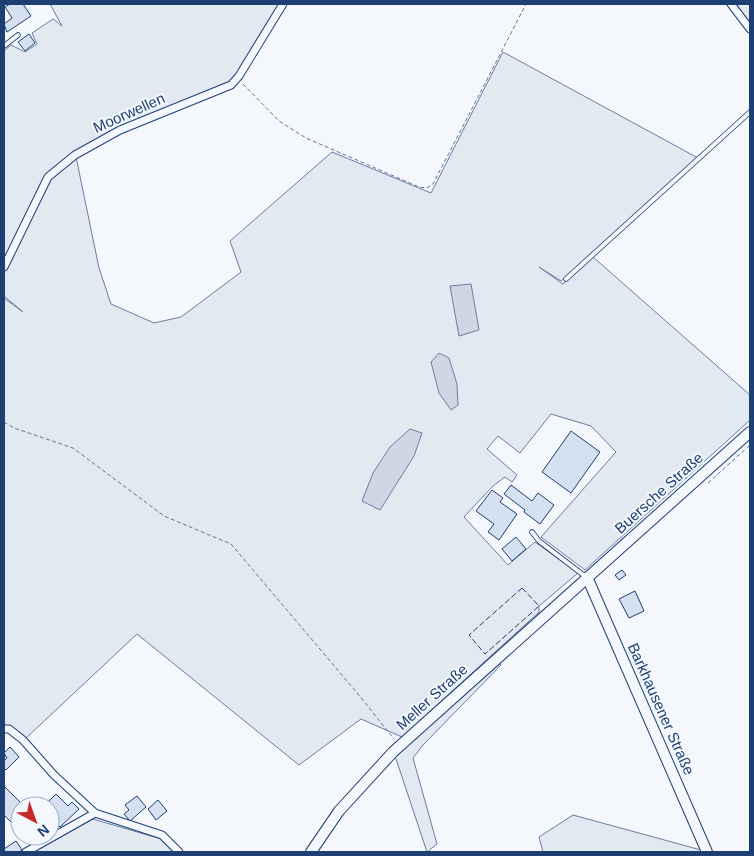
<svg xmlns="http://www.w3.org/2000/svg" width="754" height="856" viewBox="0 0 754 856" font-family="Arial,sans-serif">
<rect width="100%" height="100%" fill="#f4f7fb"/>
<path fill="#e3e9f0" stroke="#687fa3" d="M50,4H279L238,73L228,82L119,129L47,177L4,263V51L11,45L25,52L37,44L32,33L53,19L62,26Z
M736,4H750V23Z
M503,52L698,158L561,281L539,267L563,284L593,257L750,395V420L585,570L541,537L616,452L591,426L551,414L520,453L498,436L487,449L517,475L512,482L505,477L493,486L464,517L508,565L535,542L578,573L539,606V612L402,737L361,719L299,765L137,634L25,739L11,726L4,725V298L23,312L4,296V271L49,178L76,157L99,268L111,304L154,323L181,317L241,272L230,241L332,152L431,193Z
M499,663L501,665L423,745L413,758L437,844L427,852L395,756Z
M573,815L701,850L702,852H543L539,837Z
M93,819L161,839L173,852H34Z"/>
<path fill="#cfd7e4" stroke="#687fa3" d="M471,284L479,330L459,336L450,286Z
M439,353L449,358L457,384L458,405L451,410L439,393L431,362Z
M410,429L422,433L414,456L380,510L362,501L373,473L390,447Z"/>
<path fill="#d5e0f0" stroke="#1d3f73" d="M10,4H23L31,16L7,32L4,24L12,18L5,7Z
M29,34L35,43L25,51L18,42Z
M571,431L600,452L571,493L542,472Z
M511,485L532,501L538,493L554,505L540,524L524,512L525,510L504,494Z
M492,490L503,498L500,502L517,514L499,540L488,532L494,524L476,511Z
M516,537L526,549L512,561L502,549Z
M622,570L626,575L619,580L615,575Z
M635,591L644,611L629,618L619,599Z
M10,747L19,757L6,770L4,768V761L7,758L4,753Z
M4,786L24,806H20V831L4,815Z
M56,794L68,806L72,802L79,809L60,827L53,820L56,816L50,810V806L45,805Z
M137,796L146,807L130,821L124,814L129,810L125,805Z
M158,800L167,811L156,820L148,809Z
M16,841L22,850L19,852H4V849Z"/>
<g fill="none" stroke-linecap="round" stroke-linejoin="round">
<defs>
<path id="lane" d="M4,46L18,35
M566,279L750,112
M532,532L539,541L586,577"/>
<path id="street" d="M731,4L750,29
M4,267L48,177L75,155L120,130L231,85L239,76L283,4
M4,729H9L23,740L54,775L95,813L162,835L179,852
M26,852L95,813"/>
<path id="secondary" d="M587,577L707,852
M311,852L339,811L393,752L750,432"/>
</defs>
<use href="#lane" stroke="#1d3f73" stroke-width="5.5"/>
<use href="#street" stroke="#1d3f73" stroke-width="9"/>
<use href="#secondary" stroke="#1d3f73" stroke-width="12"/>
<path stroke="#5e769c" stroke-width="1" stroke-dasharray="4 2.5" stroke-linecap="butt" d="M243,84L279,121L306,138L419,187L427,188L433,184L526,4
M4,422L14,428L73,448L164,516L231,544L358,694L394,739
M708,483L750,445"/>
<use href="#lane" stroke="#f4f7fb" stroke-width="4"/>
<use href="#street" stroke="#f4f7fb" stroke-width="7"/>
<use href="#secondary" stroke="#f4f7fb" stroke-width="10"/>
<path stroke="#1d3f73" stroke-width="1" stroke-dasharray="6 2.5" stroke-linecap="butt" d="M522,588L539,606L485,654L469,635Z"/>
</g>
<g text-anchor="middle" stroke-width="4" stroke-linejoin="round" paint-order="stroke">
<g font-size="15" fill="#1d3f73" stroke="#f4f7fb">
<text transform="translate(129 113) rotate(-24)" y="5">Moorwellen</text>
<text transform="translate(659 493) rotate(-42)" y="5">Buersche Straße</text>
<text transform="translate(432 697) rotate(-42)" y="5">Meller Straße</text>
<text transform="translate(661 709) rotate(66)" y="5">Barkhausener Straße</text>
</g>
</g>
<rect width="754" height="856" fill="none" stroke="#1d3f73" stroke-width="10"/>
<g transform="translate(35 821) rotate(139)"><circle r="24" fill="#f4f7fb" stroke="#9eadc5"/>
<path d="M0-4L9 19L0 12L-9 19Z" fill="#c62828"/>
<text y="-8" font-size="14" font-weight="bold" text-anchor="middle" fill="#1d3f73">N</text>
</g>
</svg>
